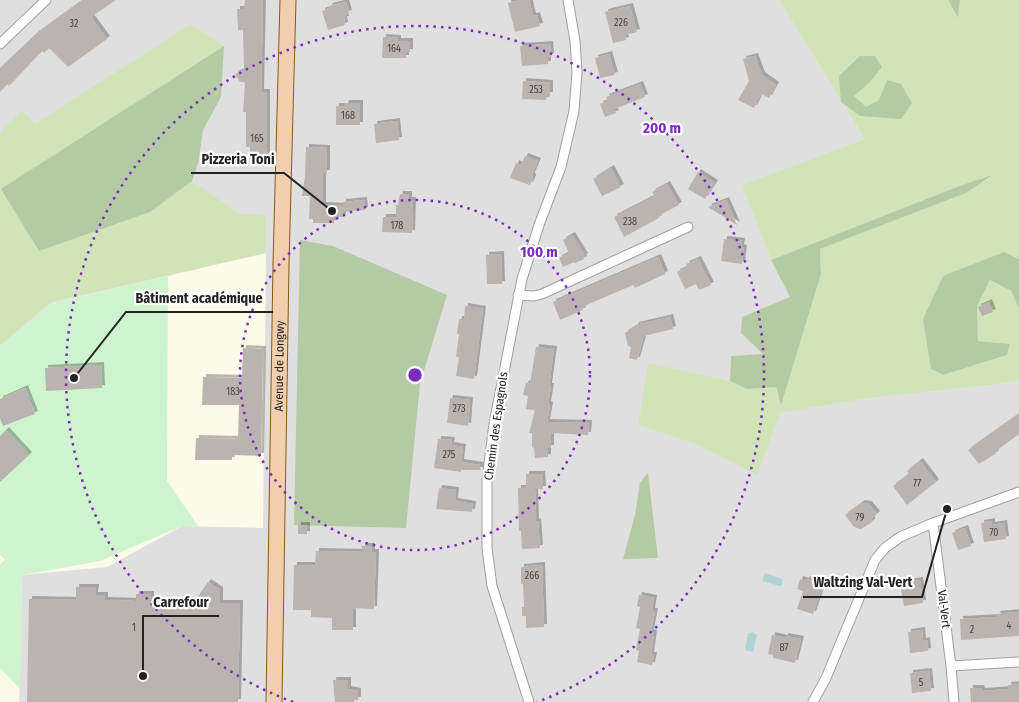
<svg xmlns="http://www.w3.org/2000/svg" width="1019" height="702" viewBox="0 0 1019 702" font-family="'Fira Sans Condensed',sans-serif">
<defs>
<filter id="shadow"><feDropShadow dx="3" dy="-3" stdDeviation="0" flood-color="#0004"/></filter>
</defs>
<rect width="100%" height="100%" fill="#f1eeea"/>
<path fill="#e0dfdf" d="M0,0H779L865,139L743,185L771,260L790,297L763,355L731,356L730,381L648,364L638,425L698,445L779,413L870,398L990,385L1019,380V702H0Z"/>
<path fill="#fcfae8" d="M266,253L263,528L182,526L107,567L22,575L19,702H0V347L52,303Z"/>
<path fill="#d1e4b7" d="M779,0H948L958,18L960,0H1019V259L1004,252L931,369L943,375L1007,355L1010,344L978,341L977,306L990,280L1011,291L1019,309V380L990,385L870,398L780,413L757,475L698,445L638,425L648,363L730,381L747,389L776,387L781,403L821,274L820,249L966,193L991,177L962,185L771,260L742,185L865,139Z
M191,24L224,46L1,190L150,212L192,181L240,214L266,215V253L51,302L0,345V132L22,111L35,124Z"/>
<path fill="#b3caa4" d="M948,0H960L958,18Z
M224,46L221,97L203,130L198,164L192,181L150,212L39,251L1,189Z
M860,56H875L882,67L870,82L854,96L866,107L879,100L887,80L901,84L912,103L901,119L860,116L841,102L839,76Z
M993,175L966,193L820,249L821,274L781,405L776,387L747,389L730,381L731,356L763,354L741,333L742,317L790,297L771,260L962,185Z
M300,240L333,246L447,295L420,384L406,528L294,525Z
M1004,252L1019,259V309L1011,291L990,280L977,306L978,341L1010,344L1007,355L943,375L931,369L923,319L943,276Z
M648,473L658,558L623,559L635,515L640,483Z"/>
<path fill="#cef4ce" d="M168,276L167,481L198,526H182L100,561L22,575L20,689L0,668V565L5,559L0,555V346L52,303Z"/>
<path fill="#b0d3d8" d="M765,573L782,579V585L780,586L762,581Z
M753,632L757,635L753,652L745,650L748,633Z"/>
<path fill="#bab3b0" filter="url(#shadow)" d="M83,0H116L91,17L107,39L68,67L49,48L44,53L43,51L38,55L9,86L7,84L0,92V68L36,34Z
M245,0H263L261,92H267V161H250V147H246V112H243L245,84L244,82H240L235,74L244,70L243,30H238L237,9H244Z
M521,0H529L533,16L537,15L540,26L515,32L508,3Z
M346,2L349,13L345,14L346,19H344L345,25L328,30L322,11L330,8L329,6Z
M630,6L637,32L625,35L626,40L613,43L605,12Z
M383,37L398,38V41H410V52H406V58H382Z
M550,44L551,56L548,57V64L522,66L520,46Z
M609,54L615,75L600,78L595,58Z
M755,56L762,75L776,85L769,98L761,94L754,108L738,100L749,81L743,59Z
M523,81L550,83V95H547L546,100L522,99Z
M640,84L645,97L614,109L616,113L605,117L600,104L608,101L606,97Z
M346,103H360V125H336V106H345Z
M397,121L399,140L376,143L374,124Z
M306,147L327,148V173H323V205L343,206V202L364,200L365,210L343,212V217H334V223H313V219H309L310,196H302L305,176Z
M525,156L538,161L532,175L533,178L530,185L510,178L516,163L521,165Z
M611,168L621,187L602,196L593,179Z
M698,172L715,183L705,199L688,189Z
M667,184L679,205L658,216L659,218L624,237L614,217L655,196L652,192Z
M400,194H409V200H413L412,233L382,232L383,217H396V205H398Z
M726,200L737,225L708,207Z
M572,235L585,256L583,257L584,259L575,263L574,262L563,267L559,258L569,253L563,240Z
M724,239L742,241L741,247L744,248L742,264L721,261Z
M501,254L502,284H487L486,255Z
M658,257L665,274L635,288L633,285L582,307L583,310L560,320L553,302Z
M698,259L711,285L699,290L696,284L685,289L677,272L688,267L686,264Z
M989,302L993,312L982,316L978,307Z
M465,306L483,309L474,379L456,376L459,357H456L459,334H457L459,319H464Z
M670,317L673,329L644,336L637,360L629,358L631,347L628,346L625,333L636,326V325Z
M536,347L554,349L549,386H551L548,404L550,405L547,422L589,423L588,435L551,433V448H548V457L535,458L534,448L532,447V433H529L535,410L526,409L528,396L523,395L526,383L530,384Z
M243,348L263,349L261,456L232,455V460H195L196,438L238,439L239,405H202L203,377L242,378Z
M101,365L102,388L46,391L45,368Z
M25,388L35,414L3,426L0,418V399Z
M450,398L470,400L468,426L447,423Z
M1019,414V434L997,450L995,454L979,464L968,450Z
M6,430L29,455L0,482V436Z
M438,439L452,440L451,445L463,447L461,462L481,465L480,470H461V472L434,468Z
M920,461L936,482L907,505L893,486L909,474L907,471Z
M526,474H542L543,489H535L536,522L538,521L540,548L522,549L521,531H519L518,488H526Z
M439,488L456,490L455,501L473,504L472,512L436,509Z
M862,503L869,504L877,514L872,518V522L861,529L854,527L845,515Z
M992,521V525L1004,523L1006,539L984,542L981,523Z
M298,525H307V534H298Z
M965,528L971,546L958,550L952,533Z
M362,546H372V552H376L374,609L353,608V630H332V618L311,617V610H293L294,565H315L316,551L362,552Z
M542,565L544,627L526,628V616H522V607H524L523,584H521V567Z
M800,579L806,581L807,579L823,585L813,614L797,609L803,591L797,589Z
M920,580L923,603L904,606L900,583Z
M208,582L220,590V603H240L238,702H27L29,599L76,600V587H96L95,595H105V600L136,601V594H151V601L194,602Z
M639,595L654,598L652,611H655L651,632L654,633L651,655H654L652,665L637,662L639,651L636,650L640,629L636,628L640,607L637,606Z
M1019,612V636L961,640L960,619L998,617L997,614Z
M922,630L923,641L927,640L928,651L910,653L908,632Z
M772,635L785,638V636L801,639L795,663L773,658V655L768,654Z
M929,671L931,691L912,693L910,673Z
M333,680H348V689L358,691V700H354V702H335Z
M1019,684V702H971L970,688H981L982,691L1009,689L1008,685Z"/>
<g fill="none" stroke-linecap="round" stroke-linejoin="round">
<defs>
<path id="minor" d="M0,44L46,0
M518,295L534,296L542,294L688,227
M933,523L951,666L954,702
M951,666L1019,662
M529,702L492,586L487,548V479L494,424L522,279L539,225L561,167L574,111L577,72L575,41L568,0
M813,702L826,678L875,560L885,548L900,537L933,523L1019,492"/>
<g id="primary">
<path id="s1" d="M274,702L281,264L288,0"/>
</g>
</defs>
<use href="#minor" stroke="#9f9f9f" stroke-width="11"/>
<use href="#primary" stroke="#8c5814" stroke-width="17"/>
<use href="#minor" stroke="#fff" stroke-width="9"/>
<use href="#primary" stroke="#f1ceae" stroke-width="15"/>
</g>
<g fill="none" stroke="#7b2cbf" stroke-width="2.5" stroke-dasharray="2.5 5">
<circle cx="415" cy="375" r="175"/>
<path d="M293 702A349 349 0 1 1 537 702"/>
</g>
<g text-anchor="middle" stroke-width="4.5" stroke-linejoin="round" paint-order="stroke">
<g font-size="10" fill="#484646">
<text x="621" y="26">226</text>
<text x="74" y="27">32</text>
<text x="394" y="52">164</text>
<text x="536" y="93">253</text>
<text x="348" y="119">168</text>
<text x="257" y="142">165</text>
<text x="630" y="225">238</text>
<text x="397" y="229">178</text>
<text x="233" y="395">183</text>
<text x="459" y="412">273</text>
<text x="449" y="458">275</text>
<text x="917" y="487">77</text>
<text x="860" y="521">79</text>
<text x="994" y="536">70</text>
<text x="532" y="579">266</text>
<text x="1009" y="629">4</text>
<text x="134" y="631">1</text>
<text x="972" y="633">2</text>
<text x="784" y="651">87</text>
<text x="921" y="686">5</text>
</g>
<g font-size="12" fill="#222" stroke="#fff">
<text dy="4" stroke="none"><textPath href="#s1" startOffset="336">Avenue de Longwy</textPath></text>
<text transform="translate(496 426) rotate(-82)" y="4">Chemin des Espagnols</text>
<text transform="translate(944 609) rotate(83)" y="4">Val-Vert</text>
</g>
</g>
<circle cx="415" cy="375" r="8" fill="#7b2cbf" stroke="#fff" stroke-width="2.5"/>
<g font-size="15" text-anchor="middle" font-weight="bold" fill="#7b2cbf" stroke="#fff" stroke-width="4.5" stroke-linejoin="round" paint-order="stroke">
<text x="662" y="133">200 m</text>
<text x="539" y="257">100 m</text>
</g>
<path fill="none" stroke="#222" stroke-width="2" d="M332 211L284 173H191M74 378L126 312H273M947 509L922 597H803M143 676L143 616H219"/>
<g fill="#222" stroke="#fff" stroke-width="2">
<circle cx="332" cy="211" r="5"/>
<circle cx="74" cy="378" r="5"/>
<circle cx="947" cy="509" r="5"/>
<circle cx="143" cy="676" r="5"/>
</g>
<g font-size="14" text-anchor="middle" font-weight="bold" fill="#222" stroke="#fff" stroke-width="4.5" stroke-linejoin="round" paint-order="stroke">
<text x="238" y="164">Pizzeria Toni</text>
<text x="199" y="303">Bâtiment académique</text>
<text x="863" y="587">Waltzing Val-Vert</text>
<text x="181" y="607">Carrefour</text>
</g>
</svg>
